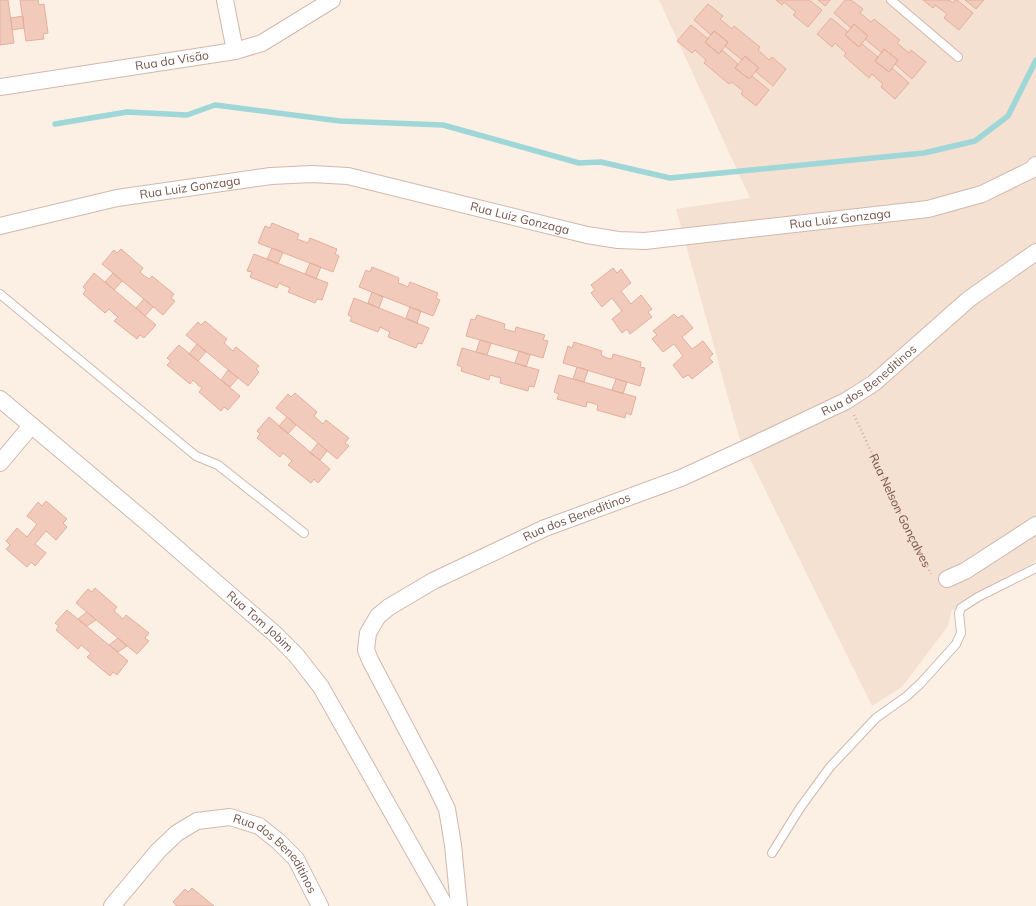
<svg xmlns="http://www.w3.org/2000/svg" width="1036" height="906" viewBox="0 0 1036 906" font-family="Mulish,sans-serif">
<rect width="100%" height="100%" fill="#fcf0e4"/>
<path fill="#f4e1d2" d="M659,0H1036V561L952,610L948,626L902,687L872,706L739,437L676,209L750,198Z"/>
<g fill="none" stroke-linecap="round" stroke-linejoin="round">
<path stroke="#9fd6d7" stroke-width="5.5" d="M55,124L127,112L187,115L215,105L340,121L443,125L579,163L601,162L670,178L924,153L975,141L1008,116L1036,60"/>
</g>
<path fill="#f2cabc" stroke="#e4af9c" d="M0,0H8L14,43L0,45Z
M20,0H38L39,5L44,4L48,33L43,34L44,39L26,41Z
M776,0H809L822,10L808,27L793,15L796,12L784,2L782,5Z
M818,0H830L825,6Z
M845,0H851L863,9L860,13L871,22L874,19L900,40L897,43L909,53L911,50L926,62L912,79L895,64L898,60L884,49L882,53L865,39L868,36L854,24L851,28L834,13Z
M923,0H949L953,3L955,0H957L973,13L959,30L944,18L947,14L935,5L933,8Z
M965,0H984L976,9Z
M708,4L723,16L720,19L732,29L734,26L760,47L758,50L769,60L772,57L786,69L773,86L755,71L759,68L745,56L742,60L725,46L728,42L714,31L711,35L694,20Z
M23,16L24,28L12,30L11,18Z
M831,18L848,32L845,35L859,47L862,44L878,57L875,61L889,72L892,68L909,83L895,99L881,87L883,84L872,74L869,78L844,56L846,53L835,43L832,47L817,34Z
M854,24L868,36L859,47L845,35Z
M691,25L708,39L705,42L719,54L722,50L738,64L735,68L749,79L752,76L769,90L756,106L741,94L743,91L732,82L729,84L704,63L706,60L695,50L692,53L677,41Z
M714,31L728,42L719,54L705,42Z
M884,49L898,60L889,72L875,61Z
M745,56L759,68L749,79L735,68Z
M272,223L299,234L297,239L308,243L310,238L337,249L335,254L339,256L333,272L258,243L265,226L270,228Z
M272,248L283,252L278,264L267,259Z
M121,249L143,268L140,272L143,275L149,279L152,276L174,294L171,298L175,301L163,315L102,264L114,250L117,253Z
M254,254L328,283L322,300L317,299L315,303L288,292L290,288L283,285L279,283L277,288L250,277L252,272L247,271Z
M310,263L321,267L316,279L305,274Z
M372,267L399,278L398,283L404,285L408,287L410,282L438,293L436,298L440,300L433,316L359,287L366,270L370,272Z
M613,268L617,273L621,269L631,283L621,291L631,304L641,295L652,309L648,312L652,317L630,334L627,329L622,333L612,319L622,311L612,298L602,307L591,293L595,290L591,285Z
M94,273L156,325L144,338L140,335L137,339L114,321L118,317L114,314L109,309L105,313L83,294L86,290L83,287Z
M113,273L122,281L114,290L105,282Z
M372,292L383,297L379,308L368,303Z
M354,298L429,328L422,344L418,343L416,348L388,337L390,332L380,327L378,332L350,321L352,317L348,315Z
M144,299L153,307L145,316L136,308Z
M410,307L421,311L417,323L406,318Z
M674,314L678,318L682,315L693,328L682,337L692,349L703,341L713,354L709,358L713,362L692,379L688,375L683,378L673,365L683,356L674,344L663,352L652,339L657,335L653,331Z
M477,315L505,324L504,329L508,330L515,332L516,327L545,335L543,340L548,341L543,358L466,336L471,319L475,320Z
M205,321L227,339L224,343L233,351L236,347L259,366L256,369L259,372L248,386L186,335L198,322L201,325Z
M480,340L491,343L487,355L476,352Z
M574,342L602,351L601,355L607,358L612,359L613,354L641,362L640,367L645,368L640,386L563,363L568,346L572,348Z
M197,344L206,352L198,361L189,354Z
M179,345L240,396L228,410L224,407L221,411L199,392L202,388L198,385L193,380L190,384L167,365L171,361L167,358Z
M462,348L539,370L534,387L529,386L528,391L500,383L501,378L490,375L489,380L461,371L462,367L457,365Z
M519,351L530,355L526,367L515,363Z
M577,367L588,370L584,382L573,379Z
M228,370L238,378L230,387L221,380Z
M559,375L636,397L631,415L626,413L625,418L597,410L598,405L592,403L587,402L586,407L557,399L559,394L554,392Z
M616,379L627,382L623,394L612,390Z
M295,393L317,412L314,416L323,424L326,420L349,438L345,443L349,446L337,459L276,408L288,394L291,397Z
M269,417L330,469L318,483L314,479L311,483L288,465L292,461L283,453L280,457L257,438L260,434L257,431Z
M287,417L296,425L288,434L279,426Z
M318,443L327,451L320,460L310,453Z
M46,501L67,519L63,523L67,527L56,540L46,531L35,544L46,553L35,566L31,562L27,567L6,549L10,545L6,541L17,528L27,537L37,524L27,516L38,502L42,506Z
M95,588L117,607L114,611L123,619L126,615L149,633L145,638L149,641L137,654L76,603L88,589L92,592Z
M67,610L128,661L117,675L113,672L110,676L87,657L91,653L87,650L81,645L78,649L56,630L59,626L55,623Z
M87,612L96,620L87,626L78,619Z
M118,638L127,646L118,652L109,645Z
M192,888L214,906H177L173,902L185,889L188,892Z"/>
<g fill="none" stroke-linecap="round" stroke-linejoin="round">
<defs>
<path id="service" d="M891,0L958,57
M0,294L196,456L218,465L304,533
M772,853L800,808L830,767L876,718L907,696L921,683L956,644L961,633L959,613L961,608L978,597L1036,568"/>
<g id="minor">
<path d="M225,0L235,51"/>
<path id="s2" d="M0,87L235,51L262,43L332,0"/>
<path id="s3" d="M0,226L117,198L271,176L312,174L348,176L587,235L618,240L645,241L928,209L982,194L1031,170L1036,165"/>
<path id="s4" d="M0,399L150,525L275,634L296,655L321,687L445,906"/>
<path d="M0,463L31,426"/>
<path d="M947,579L965,571L1036,525"/>
<path id="s5" d="M112,906L158,851L177,833L197,821L230,817L259,826L279,842L296,859L320,906"/>
<path id="s6" d="M459,906L453,845L447,809L431,776L370,660L366,650L368,633L378,616L389,607L433,581L545,528L681,478L753,445L846,401L874,383L969,299L1036,252"/>
</g>
</defs>
<use href="#service" stroke="#d0b8ae" stroke-width="10"/>
<use href="#minor" stroke="#d0b8ae" stroke-width="18"/>
<path stroke="#d6ae9f" stroke-width="2.5" stroke-dasharray="1 3" stroke-linecap="butt" id="s1" d="M854,415L901,515L931,574"/>
<use href="#service" stroke="#fff" stroke-width="8"/>
<use href="#minor" stroke="#fff" stroke-width="16"/>
</g>
<g text-anchor="middle" stroke-width="3" stroke-linejoin="round" paint-order="stroke">
<g font-size="12" fill="#75544a" stroke="#fff4ea">
<text dy="4" stroke="none"><textPath href="#s2" startOffset="174">Rua da Visão</textPath></text>
<text dy="4" stroke="none"><textPath href="#s3" startOffset="194">Rua Luiz Gonzaga</textPath></text>
<text dy="4" stroke="none"><textPath href="#s3" startOffset="530">Rua Luiz Gonzaga</textPath></text>
<text dy="4" stroke="none"><textPath href="#s3" startOffset="854">Rua Luiz Gonzaga</textPath></text>
<text dy="4" stroke="none"><textPath href="#s6" startOffset="860">Rua dos Beneditinos</textPath></text>
<text dy="4" stroke="none"><textPath href="#s1" startOffset="106">Rua Nelson Gonçalves</textPath></text>
<text dy="4" stroke="none"><textPath href="#s6" startOffset="536">Rua dos Beneditinos</textPath></text>
<text dy="4" stroke="none"><textPath href="#s4" startOffset="342">Rua Tom Jobim</textPath></text>
<text dy="4" stroke="none"><textPath href="#s5" startOffset="215">Rua dos Beneditinos</textPath></text>
</g>
</g>
</svg>
